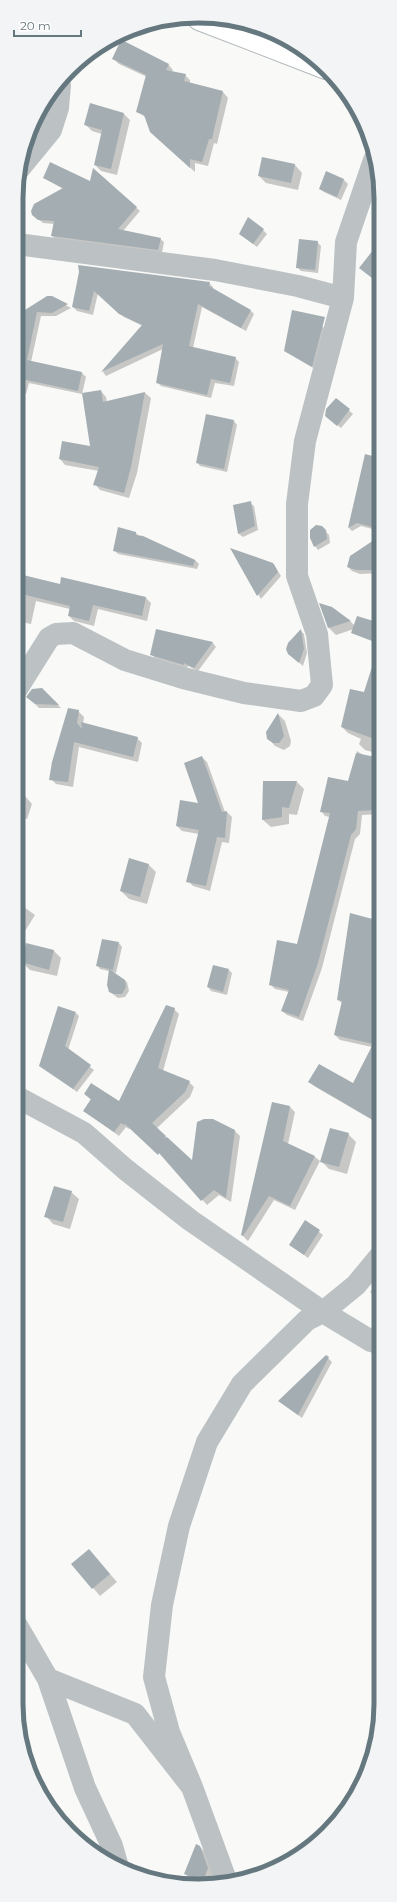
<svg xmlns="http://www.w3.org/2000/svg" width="397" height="1902" viewBox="0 0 397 1902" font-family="Montserrat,sans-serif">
<rect width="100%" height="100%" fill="#f9f9f7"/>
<path fill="#0003" d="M113,58L168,64L173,70L172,72L185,75L190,80V83L223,92L228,98L217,144L214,143L208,166L195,163V172L156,137L147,118L137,112L147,77L119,64Z
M50,96L43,127L34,126L40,107Z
M124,114L130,120L117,175L101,171L95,165L102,134L92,131L86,125Z
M263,158L295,165L302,173L298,190L266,183L259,176Z
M94,170L140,211L123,231L160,239L164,242L162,253L56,239L52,236L54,224L43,223L37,218L63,189L44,178L91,183Z
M327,173L344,180L348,184L341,200L324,192L320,189Z
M263,230L267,234L257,247L244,237Z
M317,242L321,246L318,273L301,271L297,267Z
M80,272L209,283L213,287V290L250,310L254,314L246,331L202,307L193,348L235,358L239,362L234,386L215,383L211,398L161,386L157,382L163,349L106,376L103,372L143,326L124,317L98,293L93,315L77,311L73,307Z
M17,276L24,280L17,309Z
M51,297L71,308L56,316H41L31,362L82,373L86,377L82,394L29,383L26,394L17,392V316Z
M322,326L326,330L315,369L285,351Z
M380,375V385L377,382Z
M101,391L106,397L107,402L145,393L151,398L137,473L129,498L100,490L95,484L99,471L65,465L60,459L91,447Z
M336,399L353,414L341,428L330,419Z
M234,421L237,425L227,472L200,466L197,462Z
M17,426L23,431L17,458Z
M380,432V531L361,526L352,531L349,528L366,455L373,457Z
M250,503L254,506L258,530L243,537L239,534L234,505Z
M321,527L329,535L330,543L318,550L315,546Z
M136,533L139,536L195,560L199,564L197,569L118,554L114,550Z
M380,543V573L360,574L352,571L348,567Z
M232,550L272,564L276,568L281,576L261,599Z
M17,574L60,585L146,598L151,603L147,621L98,609L94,626L74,621L69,616L70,609L36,601L31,624L17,621Z
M331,608L351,622L357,628L336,635L329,628Z
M157,630L213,643L216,647L198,671L188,666L187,668L155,658L151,654Z
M301,631L304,634L307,653L303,666L293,657Z
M17,651L26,659L17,674Z
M377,655L380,656V754L365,750L359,744L361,739L348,733L342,727L365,693Z
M42,689L61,708H39L35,704L31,692Z
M78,711L84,717L83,724L137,738L142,743L138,762L79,747L73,787L56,784L51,779Z
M278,714L285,721L291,741L290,746L284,750L275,746L268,738Z
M357,751L380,766V814L362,815L360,834L355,839L322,968L303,1021L287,1015L282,1011L289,992L275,989L270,984L298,945L330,817L325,816L321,811L349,782Z
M202,757L207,762L225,812H227L232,817L229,843L222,842L210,891L193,886L188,881L199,834L182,831L177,826L200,805Z
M297,782L304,789L297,815L289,814V824L271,827L263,820Z
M17,794L25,796L32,804L27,819L17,816Z
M149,865L156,872L147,904L129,899L121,891Z
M17,902L35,915L17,944Z
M351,915L380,923V951L372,949L363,990L380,994V1113L374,1121L314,1086L310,1082L354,1085L372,1047L340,1040L335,1035L343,1004L338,1000Z
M119,943L122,947L116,973L113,972L127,982L129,991L125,997L118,998L110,992L109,971L100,969L97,965Z
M27,944L54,951L61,958L57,976L30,970L22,962Z
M229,970L232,973L227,995L211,991L208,987Z
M174,1009L179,1014L163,1071L189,1082L194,1087L190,1097L156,1129L193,1162L235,1131L240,1136L231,1202L219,1195L207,1205L164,1157L131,1128L129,1129L126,1127L119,1136L84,1111L91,1100L85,1094L119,1102Z
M76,1013L79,1016L68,1050L94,1070L77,1092L50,1072Z
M273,1103L290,1107L295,1112L288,1144L315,1157L320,1161L295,1210L274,1200L248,1241L242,1235Z
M348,1134L356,1142L347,1174L329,1169L322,1162Z
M71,1192L79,1199L70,1229L53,1224L46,1216Z
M306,1222L323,1235L308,1258L291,1245Z
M380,1280V1300L370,1292Z
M326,1356L332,1362L302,1418L279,1401Z
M89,1550L117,1582L100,1596L73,1564Z
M200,1847L207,1854L215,1876L213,1882L200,1884L193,1881L185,1874Z"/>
<path fill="#a4aeb2" d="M120,39L169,64L166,70L186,74L184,81L223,91L212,139H209L202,162L190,159V168L150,132L144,115L136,112L146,75L112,59L120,42Z
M90,103L124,113L111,169L94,165L102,130L84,125Z
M262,157L295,164L291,183L258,176Z
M50,162L90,181L93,168L137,207L118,229L161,238L158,250L51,236L54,221L38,220L32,215L31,211L34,204L63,188L43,178Z
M326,171L344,179L337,197L319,189Z
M248,217L264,229L253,244L239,234Z
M299,239L318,241L315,270L296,268Z
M381,240V285L359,268Z
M78,265L210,282L209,286L251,310L241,328L198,304L189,346L236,357L230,383L211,379L207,395L156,383L163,344L101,372L142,325L119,314L94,291L89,311L72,307L79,272Z
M47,296H52L68,304L52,313L37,312L27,360L82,372L78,391L17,378V315Z
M292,310L325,317L312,367L284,351Z
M101,390L103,402L145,392L131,467L124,493L93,485L99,467L59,459L62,441L90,446L82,393Z
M336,398L350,409L337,426L325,416L326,409Z
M206,414L234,420L224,469L196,463Z
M365,454L380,458V529L357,523L348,528Z
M251,501L255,526L238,534L233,505Z
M316,525L322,526L326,530L327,539L314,547L310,538V530Z
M118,527L136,532V535L143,536L195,560L193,566L113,551Z
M380,536V570H356L347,567L350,556Z
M230,548L273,563L275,566L278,572L257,596Z
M23,575L60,584L61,577L146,597L142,616L93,605L89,621L68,616L70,606L18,593Z
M319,603L332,607L351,621L328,628Z
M357,616L380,623V644L351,633Z
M156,629L182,635L213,642L194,668L184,663V665L150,655Z
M301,629L304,649L299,663L288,654L286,649L288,643Z
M376,654L380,655V719L378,718L372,738L341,727L350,689L364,692Z
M42,688L59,705L35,704L26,697L32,689Z
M68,708L79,710L77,723L82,729L81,722L138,737L133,757L74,742L68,782L49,780L52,762Z
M278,713L284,736L279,743H273L267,739L266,732Z
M356,753L380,758V779L378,778L379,803L375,810L358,811L356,829L351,835L318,963L299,1017L281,1011L289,990L269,985L277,940L297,944L330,813L320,812L328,777L348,781Z
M202,756L222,812L227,811L225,838L217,837L206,886L186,882L199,830L176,826L180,800L198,803L184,763Z
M263,781H297L289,808L282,807V817L262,820Z
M129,858L149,864L140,897L120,891Z
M350,913L380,921V1124L308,1082L319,1064L353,1083L373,1044L334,1035L342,1001L337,1000Z
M102,939L119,942L113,970L96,966Z
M26,943L54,950L49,970L21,962Z
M213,965L229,969L223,992L207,987Z
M109,969L125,980L126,987L122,994H114L109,992L107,985Z
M166,1005L175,1008L158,1068L190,1081L185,1092L152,1123L166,1136L165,1138L167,1137L192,1160L197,1122L204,1119H213L235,1130L226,1198L214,1190L201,1201L159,1153L158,1155L125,1124L124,1125L121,1123L114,1132L83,1111L91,1099L84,1094L91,1083L119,1101Z
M58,1006L76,1012L65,1046L91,1065L73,1089L39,1066Z
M272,1102L290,1106L283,1141L315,1156L290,1206L269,1196L243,1236L241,1235Z
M330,1128L349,1133L339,1167L320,1162Z
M54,1186L72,1191L63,1222L44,1217Z
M305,1220L320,1230L304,1255L289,1245Z
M326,1355L329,1357L298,1415L278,1401Z
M89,1549L110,1574L92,1589L71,1564Z
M196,1844L200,1846L208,1868L203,1881L184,1874Z"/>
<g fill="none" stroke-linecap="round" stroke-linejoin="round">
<defs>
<path id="major" d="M199,19L326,68"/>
</defs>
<use href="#major" stroke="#b2b8bb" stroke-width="24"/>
<path stroke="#bcc2c4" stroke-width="22" d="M19,169L51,130L58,108L60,85
M17,244L215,270L298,286L343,298
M17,689L49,638L56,634L73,633L125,660L183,678L244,693L301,701L314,696L322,685L317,634L297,576V504L305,441L343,298L346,242L374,160
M17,1097L84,1133L125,1169L190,1220L323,1312L307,1320L242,1384L207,1442L179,1526L162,1605L154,1677L169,1732L192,1787
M380,1343L371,1341L323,1312L356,1285L380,1256
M16,1624L48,1679L85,1788L112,1846L118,1867
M48,1679L135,1714L192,1787L226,1880"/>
<use href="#major" stroke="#fff" stroke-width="22"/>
</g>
<path d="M0 0H397V1902H0ZM198 23H199A175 175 0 0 1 374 198V1704A175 175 0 0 1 199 1879H198A175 175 0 0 1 23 1704V198A175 175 0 0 1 198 23Z" fill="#f3f4f5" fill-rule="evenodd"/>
<path fill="none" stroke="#66787f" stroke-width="5" d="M198 23H199A175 175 0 0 1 374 198V1704A175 175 0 0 1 199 1879H198A175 175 0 0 1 23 1704V198A175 175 0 0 1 198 23Z"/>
<path d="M14 30v6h67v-6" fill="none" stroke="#66787f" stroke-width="2"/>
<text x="20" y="30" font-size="12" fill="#66787f" stroke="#ffffff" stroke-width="3" paint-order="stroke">20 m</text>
</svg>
